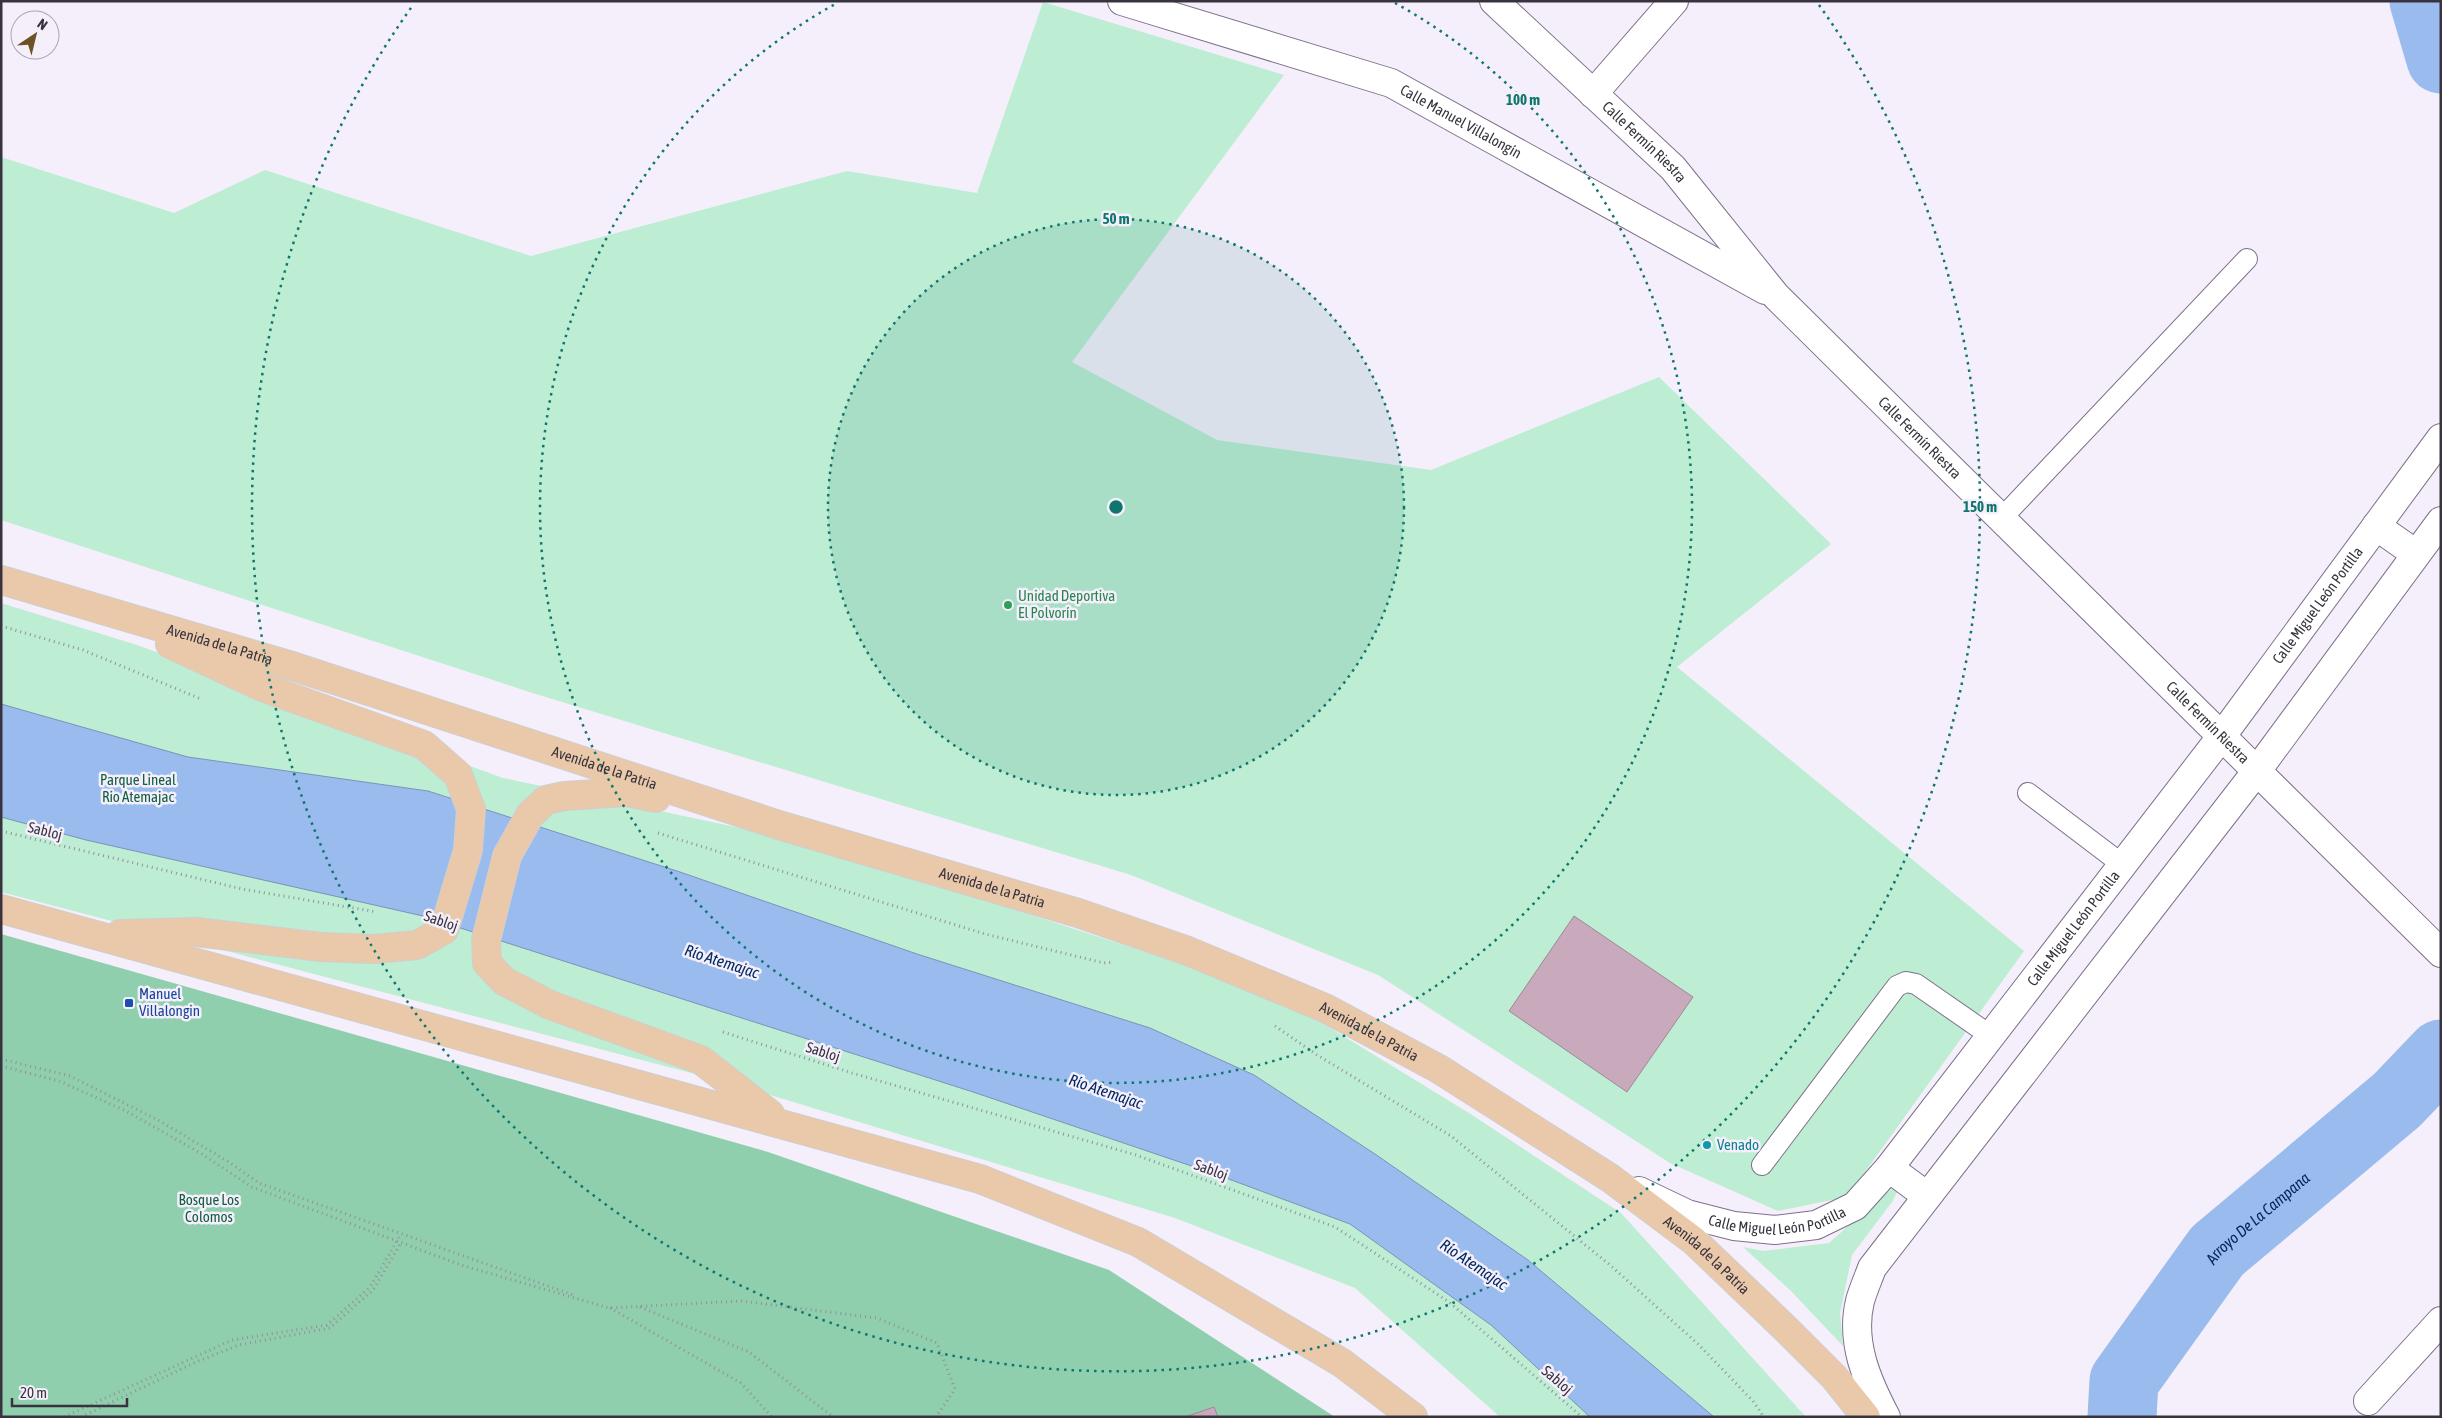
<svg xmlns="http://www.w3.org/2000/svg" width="2442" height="1418" viewBox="0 0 2442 1418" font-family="'Asap Condensed',sans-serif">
<rect width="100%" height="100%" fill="#f5effb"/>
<path fill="#bdedd3" d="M1043,2L1284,75L1072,362L1217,440L1431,470L1659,377L1831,544L1677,667L2024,951L1847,1197L1778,1211L1670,1163L1378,975L1131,875L539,695L1,520V157L174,213L265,170L531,256L847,171L977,193Z
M1,603L137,645L503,778L750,830L1007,907L1192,967L1314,1018L1469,1113L1621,1213L1806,1417H1500L1355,1288L1175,1218L737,1085L1,892Z
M1902,1183L1892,1202L1852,1255L1840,1313L1843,1346L1791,1291L1743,1247L1763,1251L1829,1243L1884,1194Z"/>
<path fill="#90cfae" d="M1,934L768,1152L1109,1270L1335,1417H1Z"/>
<path fill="#9abbed" stroke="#7d92b8" d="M1,704L188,757L428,791L680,872L917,954L1150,1028L1254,1075L1375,1154L1528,1260L1714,1417H1590L1491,1325L1350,1224L1215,1174L973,1092L423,916L86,840L1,817Z"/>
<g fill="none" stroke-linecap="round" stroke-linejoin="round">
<g stroke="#9abbed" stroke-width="69">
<path d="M2424,1L2441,59"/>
<path id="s1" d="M2122,1417L2124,1381L2217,1251L2397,1100L2441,1054"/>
</g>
</g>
<path fill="#c8aabc" stroke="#a38697" d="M1574,916L1693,997L1627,1092L1509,1011Z
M1214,1407L1218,1417H1185Z"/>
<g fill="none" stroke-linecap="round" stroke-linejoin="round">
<defs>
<path id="lane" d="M2001,519L2247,259
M2028,793L2123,865
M1762,1165L1897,986L1906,982L1916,984L1991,1036"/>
<g id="street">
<path id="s2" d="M1122,1L1391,83L1765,290"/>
<path id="s3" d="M1494,1L1673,168L1776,296L2441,953"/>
<path d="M1593,94L1674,1"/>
<path d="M2376,526L2416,554"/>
<path d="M1889,1168L1927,1196"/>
<path id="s4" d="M1639,1191L1687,1214L1734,1226L1775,1230L1816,1225L1855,1206L1889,1168L2221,737L2441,438"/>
<path d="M2368,1401L2441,1321"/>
<path d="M1886,1417C1867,1381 1850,1342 1860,1301C1863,1290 1868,1279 1872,1268L2256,772L2441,521"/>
</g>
<g id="primary">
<path id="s5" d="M1,580L292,666L782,826L1078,913L1188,951L1325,1008L1439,1069L1610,1178L1694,1241L1788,1331L1834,1377L1866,1417"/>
<path d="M170,644L262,687L424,745L458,775"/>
<path d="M530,815L546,800L564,796L627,792L656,798"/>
<path d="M1,909L980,1179L1138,1242L1342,1363L1413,1417"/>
<path d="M120,934L196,932L321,947"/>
<path d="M550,1005L701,1060L770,1114"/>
</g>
</defs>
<use href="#lane" stroke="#7e708a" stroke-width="22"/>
<use href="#street" stroke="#7e708a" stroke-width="30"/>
<use href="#primary" stroke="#cfced1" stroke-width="30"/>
<path stroke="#958f9b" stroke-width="3" stroke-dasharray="1 4" stroke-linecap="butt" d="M1,626L83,650L201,699
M1,831L242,889L377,912
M658,833L985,934L1104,963L1113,962
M1275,1026L1317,1055L1451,1136L1610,1265L1698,1344L1753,1401L1764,1417
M723,1032L852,1073L1136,1155L1335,1227L1449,1302L1582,1417
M1,1059L70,1076L158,1120L229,1162L259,1183L576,1296
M1,1066L59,1081L126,1111L202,1154L252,1187L461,1265L609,1308L741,1301L877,1318L937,1343L955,1389L936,1417
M640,1307L749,1352L833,1417
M610,1308L741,1383L772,1417
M64,1417L232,1340L327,1325L370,1287L401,1234
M81,1417L196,1362L239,1345L330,1328L373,1290L401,1243"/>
<use href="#lane" stroke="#fff" stroke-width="20"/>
<use href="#street" stroke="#fff" stroke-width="28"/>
<use href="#primary" stroke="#e9c9a9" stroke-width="28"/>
<defs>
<path id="primary-bridge" d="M530,815L507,856L486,940L487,963L504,981L550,1005
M321,947L374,949L417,945L444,930L468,850L471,809L458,775"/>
</defs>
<use href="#primary-bridge" stroke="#cfced1" stroke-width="30" stroke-linecap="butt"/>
<use href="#primary-bridge" stroke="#e9c9a9" stroke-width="28"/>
</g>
<circle cx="1116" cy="507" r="288" fill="#0f766e" fill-opacity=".12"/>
<g fill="none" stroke="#0f766e" stroke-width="2.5" stroke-dasharray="2.5 5">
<circle cx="1116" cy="507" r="288"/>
<path d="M1395 3A576 576 0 1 1 837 3"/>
<path d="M1819 5A864 864 0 1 1 413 5"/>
</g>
<circle fill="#2e9e5b" stroke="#f5effb" stroke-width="2" cx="1008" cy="605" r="5"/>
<rect fill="#1a4fb4" stroke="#f5effb" stroke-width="2" x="124" y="998" width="10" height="10" rx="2.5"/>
<circle fill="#0f9aa8" stroke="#f5effb" stroke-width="2" cx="1707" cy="1145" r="5"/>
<g text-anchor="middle" stroke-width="5" stroke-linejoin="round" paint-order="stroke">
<g font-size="15" fill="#39333e" stroke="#f5effb">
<text dy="5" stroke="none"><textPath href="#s2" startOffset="361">Calle Manuel Villalongín</textPath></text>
<text dy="5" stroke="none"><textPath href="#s3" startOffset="206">Calle Fermín Riestra</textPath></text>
<text dy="5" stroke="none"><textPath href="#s3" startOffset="611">Calle Fermín Riestra</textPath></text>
<text dy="5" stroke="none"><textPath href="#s4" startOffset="986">Calle Miguel León Portilla</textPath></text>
<text dy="5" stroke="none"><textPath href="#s5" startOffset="228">Avenida de la Patria</textPath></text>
<text dy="5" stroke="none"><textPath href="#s3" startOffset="1016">Calle Fermín Riestra</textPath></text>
<text dy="5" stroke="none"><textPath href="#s5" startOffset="632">Avenida de la Patria</textPath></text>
<text transform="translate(45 831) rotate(14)" y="5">Sabloj</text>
<text dy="5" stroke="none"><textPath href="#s5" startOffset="1038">Avenida de la Patria</textPath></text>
<text transform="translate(441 921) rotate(19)" y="5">Sabloj</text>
<text dy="5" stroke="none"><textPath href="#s4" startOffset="581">Calle Miguel León Portilla</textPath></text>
<text dy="5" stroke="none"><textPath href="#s5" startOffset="1442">Avenida de la Patria</textPath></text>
<text transform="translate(823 1052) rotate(18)" y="5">Sabloj</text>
<text transform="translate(1211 1170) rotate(20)" y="5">Sabloj</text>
<text dy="5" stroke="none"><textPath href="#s4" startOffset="146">Calle Miguel León Portilla</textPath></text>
<text dy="5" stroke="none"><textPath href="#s5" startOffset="1848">Avenida de la Patria</textPath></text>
<text transform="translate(1557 1380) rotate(41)" y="5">Sabloj</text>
</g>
<g font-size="15" fill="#27864d" stroke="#f5effb" text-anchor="start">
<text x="1018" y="601">Unidad Deportiva<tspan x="1018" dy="17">El Polvorín</tspan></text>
</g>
<g font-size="15" fill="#115e40" stroke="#f5effb">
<text x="138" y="785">Parque Lineal<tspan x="138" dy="17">Rio Atemajac</tspan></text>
<text x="209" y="1205">Bosque Los<tspan x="209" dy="17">Colomos</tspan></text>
</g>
<g font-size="15" fill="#164399" stroke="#f5effb" text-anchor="start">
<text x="139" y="999">Manuel<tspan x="139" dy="17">Villalongin</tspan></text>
</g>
<g font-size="15" fill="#0d838f" stroke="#f5effb" text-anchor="start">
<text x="1717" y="1150">Venado</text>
</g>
<g font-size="16" font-style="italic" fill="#002962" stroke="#f5effb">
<text transform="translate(722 961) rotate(18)" y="6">Río Atemajac</text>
<text transform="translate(1106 1091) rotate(19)" y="6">Río Atemajac</text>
<text dy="6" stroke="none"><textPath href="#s1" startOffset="248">Arroyo De La Campana</textPath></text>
<text transform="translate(1474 1264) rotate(34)" y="6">Río Atemajac</text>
</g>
</g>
<circle cx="1116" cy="507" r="8" fill="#0f766e" stroke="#f5effb" stroke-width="2.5"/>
<g font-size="15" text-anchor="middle" font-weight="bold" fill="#0f766e" stroke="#f5effb" stroke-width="5" stroke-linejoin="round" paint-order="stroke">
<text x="1523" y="105">100 m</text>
<text x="1116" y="224">50 m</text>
<text x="1980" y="512">150 m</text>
</g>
<rect width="2442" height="1418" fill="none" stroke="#39333e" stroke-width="5"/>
<g transform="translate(35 35) rotate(35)"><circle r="24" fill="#f5effb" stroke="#aaa4af"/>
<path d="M0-4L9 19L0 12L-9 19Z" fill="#6c5224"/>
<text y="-8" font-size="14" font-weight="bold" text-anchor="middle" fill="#39333e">N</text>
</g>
<path d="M12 1398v8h115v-8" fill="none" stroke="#39333e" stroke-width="2.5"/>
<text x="20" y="1398" font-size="15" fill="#39333e" stroke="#f5effb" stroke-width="4" paint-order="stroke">20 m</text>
</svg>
